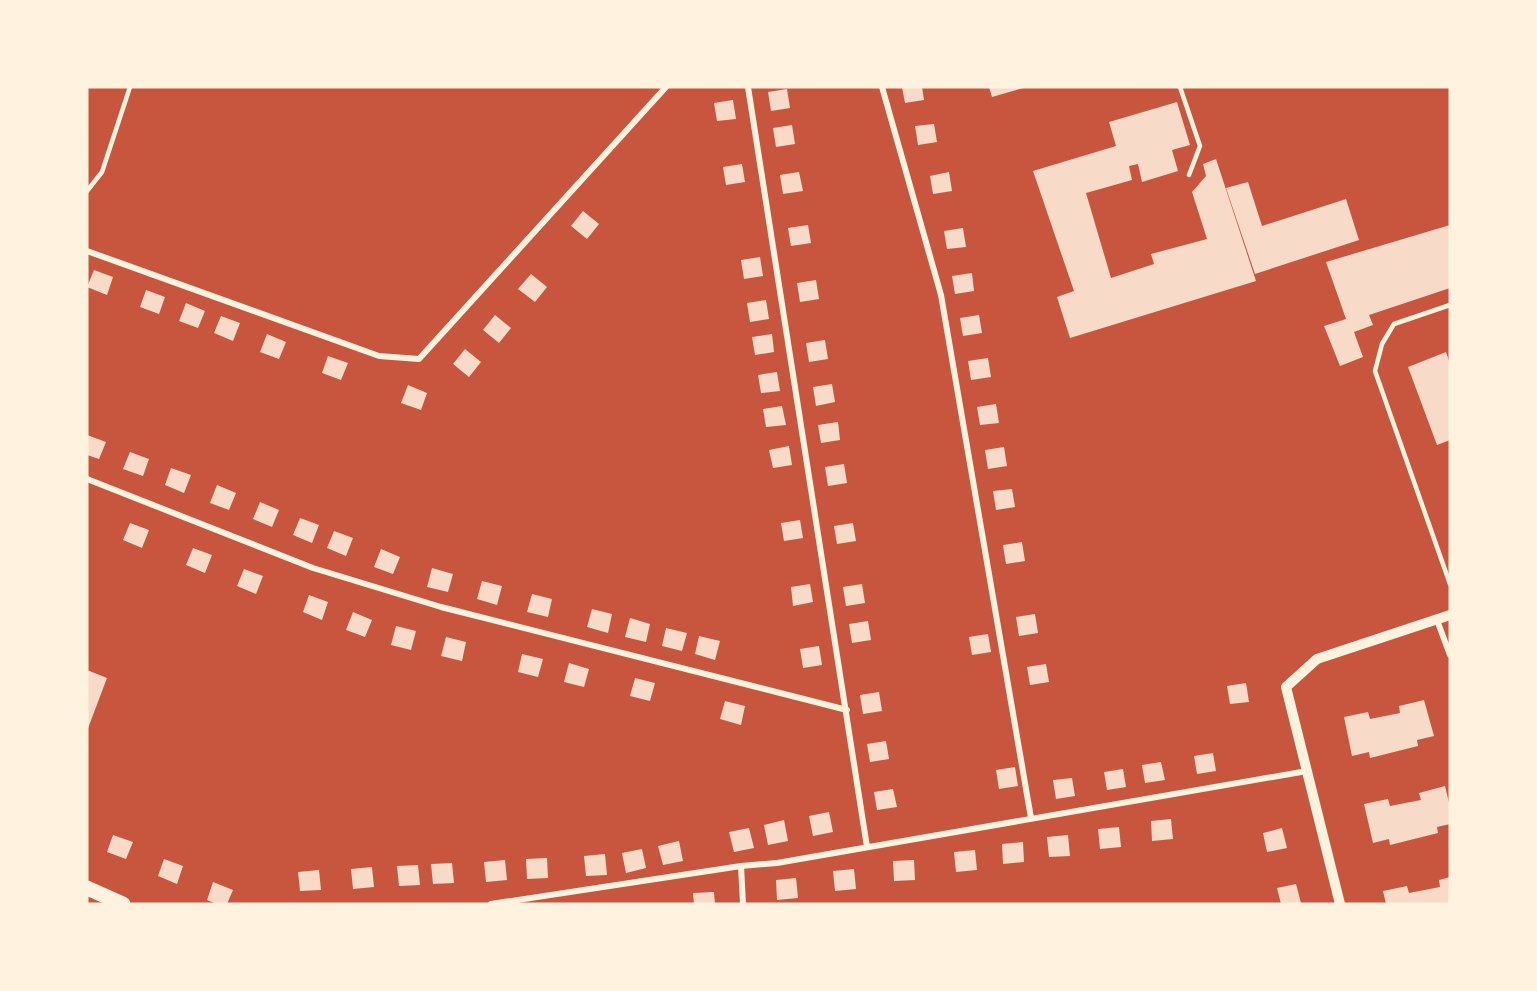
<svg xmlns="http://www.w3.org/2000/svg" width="1537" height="991" viewBox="0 0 1537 991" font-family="Lora,serif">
<rect width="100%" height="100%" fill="#c8553d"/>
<path fill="#f7dbc8" d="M902,87H922L924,100L905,103Z
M989,87H1023V88L992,97Z
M787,89L790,108L771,111L768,92Z
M733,100L736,119L717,121L714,103Z
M1177,102L1190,145L1172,150L1178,171L1142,182L1138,164L1129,166L1132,180L1086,193L1111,278L1154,264L1151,254L1207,239L1192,192L1206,176L1203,164L1216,159L1256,281L1070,338L1057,297L1074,291L1033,171L1116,146L1109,122Z
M934,124L937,142L918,145L915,126Z
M792,125L795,144L776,147L773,128Z
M742,164L745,182L726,185L723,167Z
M799,172L803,191L783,194L780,175Z
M949,172L952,191L933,194L930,176Z
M1248,182L1262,226L1346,199L1359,240L1255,274L1226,188Z
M583,211L599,224L587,239L571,226Z
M808,225L811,243L791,246L788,228Z
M1450,225V288L1369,315L1373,325L1354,332L1363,357L1340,366L1324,326L1346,319L1326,262Z
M963,228L966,247L947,249L944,231Z
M760,257L763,276L744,279L741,260Z
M94,270L113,277L107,295L87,287Z
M972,273L974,291L955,294L952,276Z
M531,274L547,287L535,302L518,289Z
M816,280L819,299L800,302L797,283Z
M146,290L165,297L159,314L140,307Z
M766,300L769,319L750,322L747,303Z
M186,303L205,311L198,328L179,321Z
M495,315L511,328L499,343L483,330Z
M979,315L982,333L963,336L960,318Z
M221,316L240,323L233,341L214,333Z
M267,334L286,342L279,359L260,352Z
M772,334L774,352L755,355L752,337Z
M825,340L828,359L809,362L806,343Z
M465,349L481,362L469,377L453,364Z
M1446,352L1450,364V440L1437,445L1408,367Z
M328,356L348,363L341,380L322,373Z
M988,358L991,377L971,380L968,361Z
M777,372L780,391L761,393L758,375Z
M832,384L835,402L816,406L813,387Z
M408,385L427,393L421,410L401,403Z
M996,404L999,423L980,425L977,407Z
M782,406L786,425L766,427L763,409Z
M838,422L840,440L821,443L818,425Z
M87,435L106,442L99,459L87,455Z
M789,446L792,465L773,468L769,450Z
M1004,447L1007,466L988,469L985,450Z
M130,452L149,459L143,476L123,469Z
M844,464L847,483L828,486L825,467Z
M171,468L191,475L184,493L165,485Z
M217,485L236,493L229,510L210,503Z
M1012,489L1015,507L996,510L993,491Z
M260,502L279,510L272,527L253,519Z
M300,518L319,525L312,543L293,535Z
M800,520L803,538L784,541L781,523Z
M130,523L149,530L142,548L123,540Z
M853,523L856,541L837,544L834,526Z
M334,531L353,538L346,556L327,548Z
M1022,542L1025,561L1006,564L1003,545Z
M193,548L212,555L205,573L186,565Z
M381,549L400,557L393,574L374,567Z
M432,568L453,574L448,592L427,587Z
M244,569L263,576L256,594L237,586Z
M482,581L502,586L497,605L477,599Z
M810,584L813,602L793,606L791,587Z
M862,584L865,603L846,606L843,587Z
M532,594L552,599L548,617L527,612Z
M309,595L328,602L322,620L303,612Z
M592,609L612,614L608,633L587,627Z
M353,612L372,620L365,637L346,630Z
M1035,614L1038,633L1019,636L1016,617Z
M630,618L650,624L646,642L625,637Z
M868,621L871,640L852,643L849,624Z
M396,626L416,631L411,650L391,645Z
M666,628L687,633L682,651L662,646Z
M988,634L991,652L972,655L969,637Z
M699,636L720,641L715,660L695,654Z
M446,637L466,642L462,661L441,656Z
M819,646L822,665L803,668L800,649Z
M522,654L543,659L538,677L518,672Z
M569,663L589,669L584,687L564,682Z
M1046,664L1049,682L1030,685L1027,667Z
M87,670L107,678L87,731Z
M635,678L655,683L650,701L630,696Z
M1246,683L1249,702L1230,704L1227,686Z
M879,692L882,711L863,714L860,695Z
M1424,700L1434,736L1417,740L1418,746L1370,758L1369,752L1352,756L1344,717L1368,712L1370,719L1400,713L1399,706Z
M725,701L745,706L741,725L720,719Z
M886,741L889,759L870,762L867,744Z
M1213,753L1216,771L1197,774L1194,756Z
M1161,762L1165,780L1145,783L1142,765Z
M1015,767L1018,786L999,789L996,770Z
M1123,769L1126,787L1107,790L1104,772Z
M1072,778L1075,796L1056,799L1053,780Z
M1445,786L1450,807V824L1437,827L1438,833L1390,845L1389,839L1373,843L1364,804L1388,799L1390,806L1421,800L1419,793Z
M893,789L897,807L877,810L874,792Z
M829,812L833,832L813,836L809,816Z
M1171,819L1173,839L1152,841L1151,821Z
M784,820L788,841L768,845L764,825Z
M1119,827L1121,847L1100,849L1098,829Z
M749,828L754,848L734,852L729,832Z
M1282,828L1287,848L1267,852L1263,833Z
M113,835L133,842L126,859L107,852Z
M1068,835L1070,856L1049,857L1047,837Z
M679,841L683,861L663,865L658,846Z
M1023,842L1024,862L1003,864L1002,844Z
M642,849L646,868L626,873L622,853Z
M975,850L977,870L956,872L954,852Z
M605,854L607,875L586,876L584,856Z
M547,858L548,878L527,879L526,859Z
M164,859L183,866L177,884L158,876Z
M505,860L507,880L486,882L484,862Z
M914,860L915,880L894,881L893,861Z
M452,863L454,883L433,884L431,864Z
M418,865L420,885L399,886L397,866Z
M372,867L374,887L353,889L351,869Z
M854,869L856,889L835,891L833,871Z
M319,870L321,890L300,891L298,872Z
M1450,877V904H1386L1383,891L1407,886L1409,893L1440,887L1439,880Z
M796,878L798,898L777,900L776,880Z
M213,882L233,890L227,904H217L207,900Z
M1296,884L1301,903L1281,904L1277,888Z
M714,892L715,904H694L693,893Z"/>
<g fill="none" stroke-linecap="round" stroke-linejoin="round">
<path stroke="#fff3e0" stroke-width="4.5" d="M1180,87L1200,146L1189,175
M87,191L102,172L130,87
M1450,305L1394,324L1382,344L1375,371L1450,584"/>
<path stroke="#fff3e0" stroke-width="6" d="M748,87L867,847
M882,87L941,295L1031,818
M87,251L379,356L419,359L666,87
M87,479L313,568L441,607L847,710
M1437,620L1450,655
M741,866L743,904
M491,904L741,866L777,863L1307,771"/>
<path stroke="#fff3e0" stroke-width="10" d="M1340,904L1286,687L1317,659L1450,615"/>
<path stroke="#fff3e0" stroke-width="15" d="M87,888L123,904"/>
</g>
<rect width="1537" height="991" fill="none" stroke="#fff3e0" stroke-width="177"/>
</svg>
